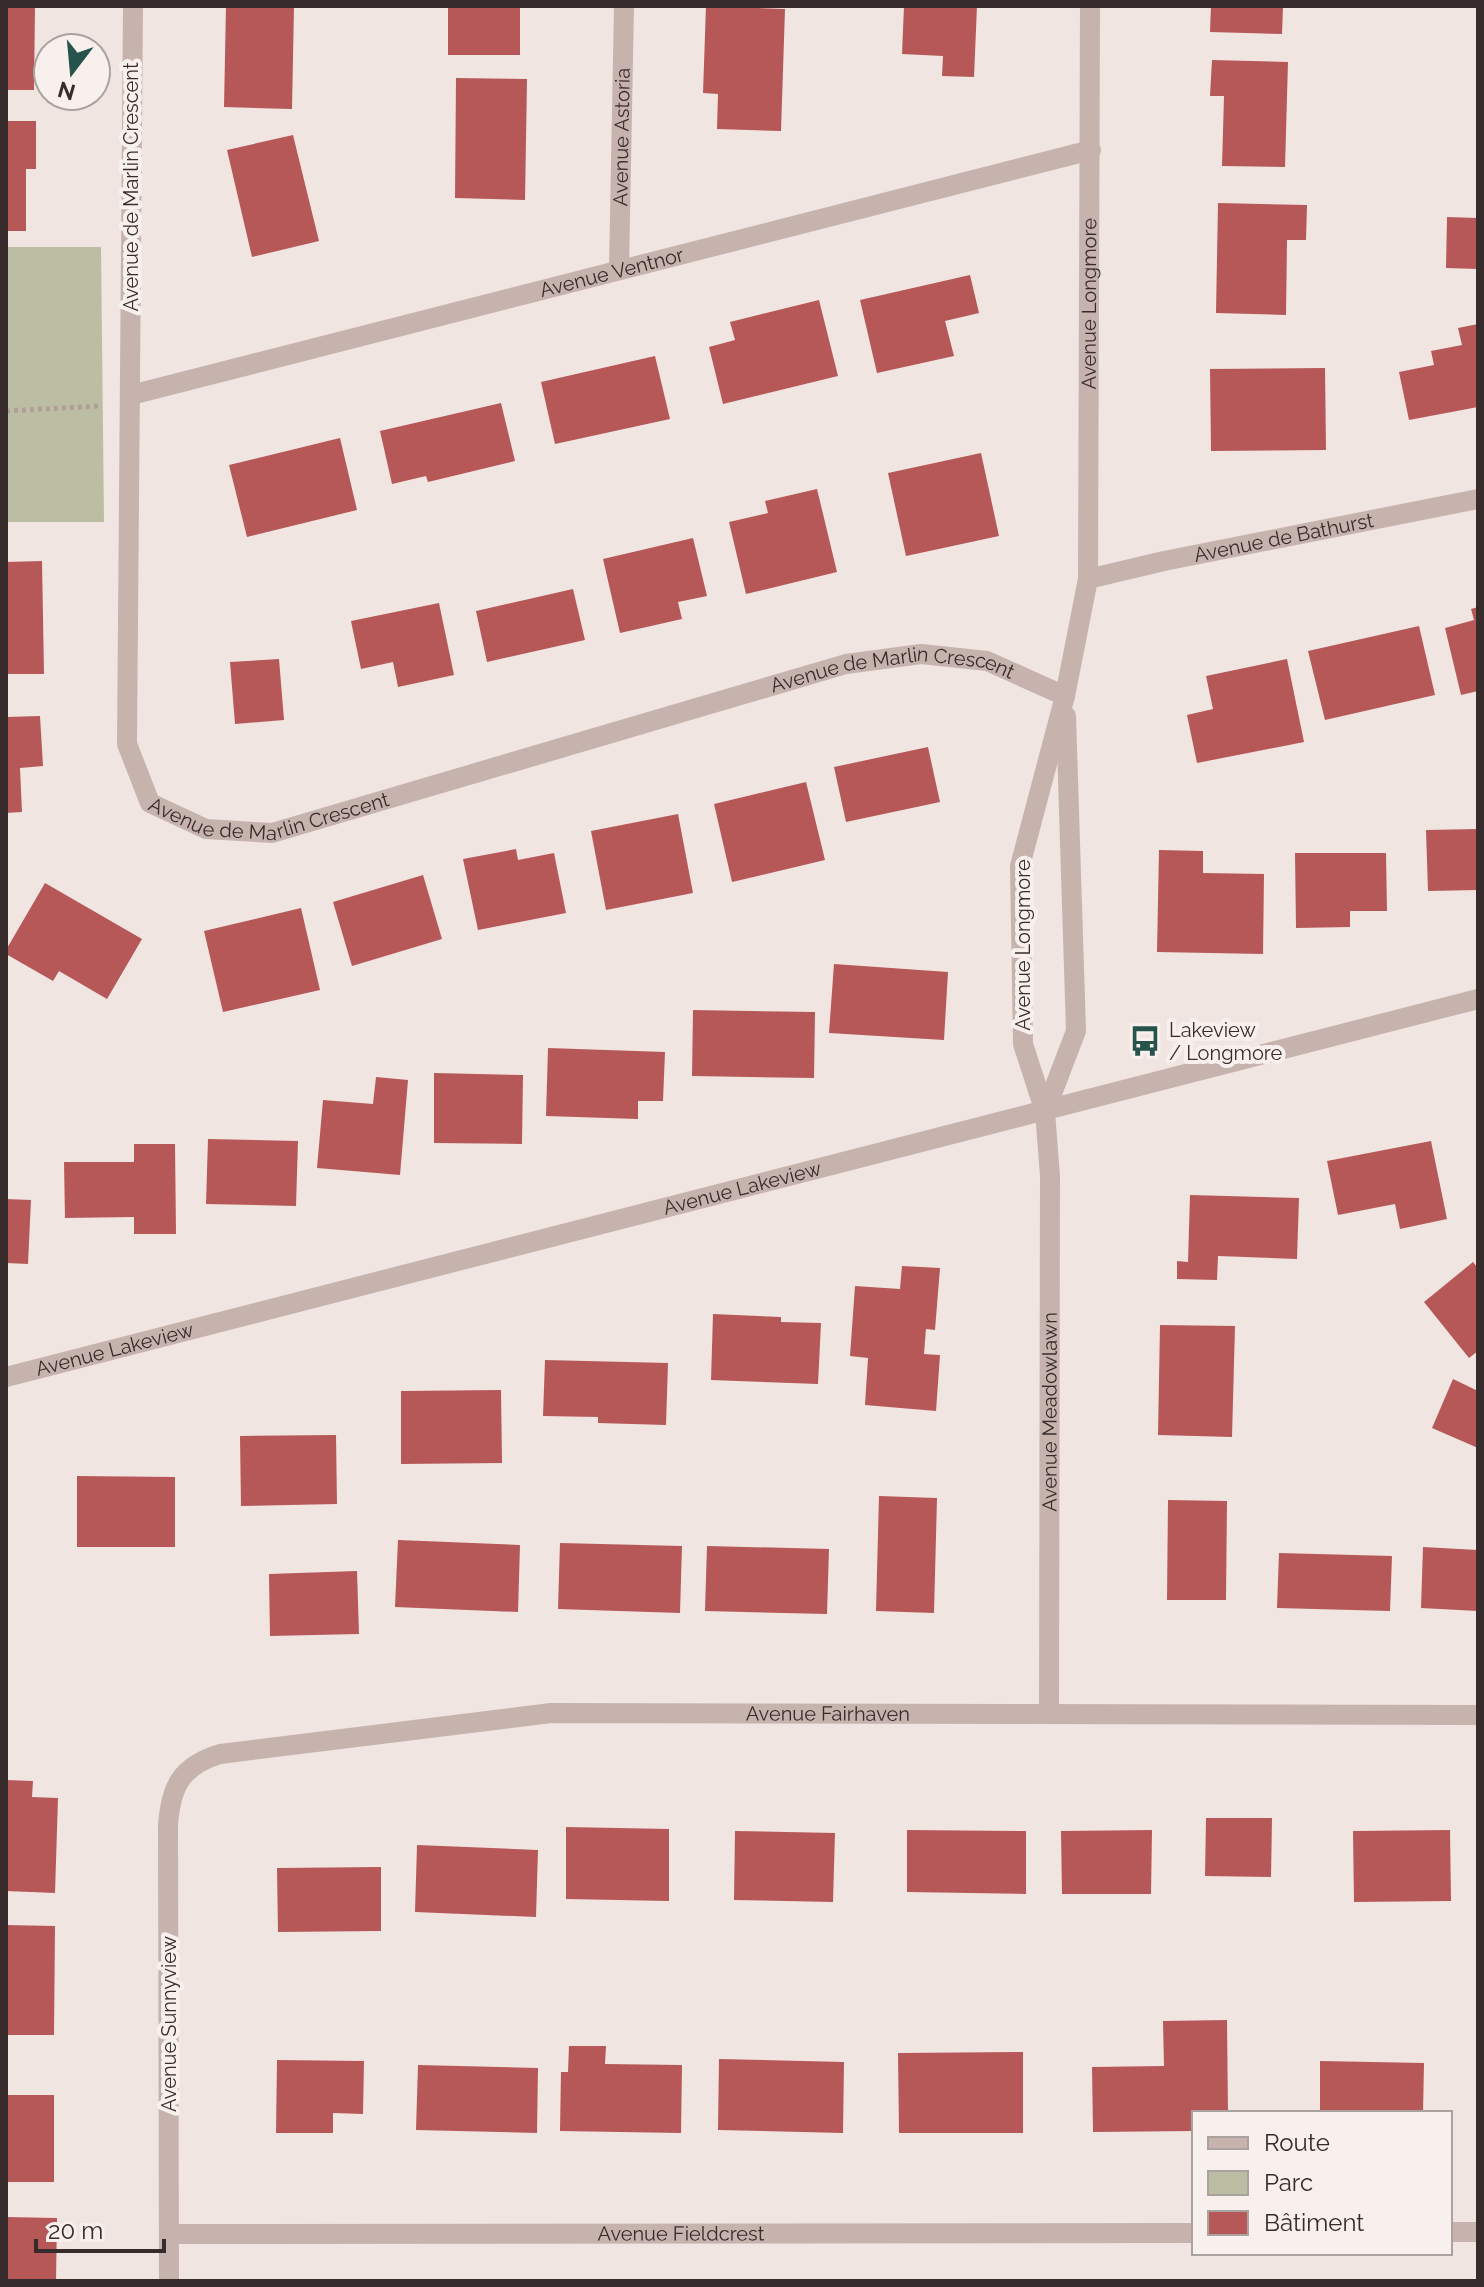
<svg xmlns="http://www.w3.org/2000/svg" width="1484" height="2287" viewBox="0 0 1484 2287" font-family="Raleway,sans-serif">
<rect width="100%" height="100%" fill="#f0e5e1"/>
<path fill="#bbbea2" d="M6,247H101L104,522H6Z"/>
<path fill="#b75858" d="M6,6H35L34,90H6Z
M226,6H294L292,109L224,107Z
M448,6H520V55H448Z
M706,6L785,9L781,131L717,129L718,94L703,93Z
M904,6H977L974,77L942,76L943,56L902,54Z
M1211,6H1283L1282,34L1210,32Z
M1212,60L1288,62L1285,167L1222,166L1224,96H1210Z
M456,78L527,79L525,200L455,198Z
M6,121H36V169H26V231H6Z
M293,135L319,241L252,257L227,150Z
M1218,203L1307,205L1306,240H1287L1286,315L1216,313Z
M1447,217L1478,218V269L1446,268Z
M970,275L979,313L945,321L954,356L877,373L860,300Z
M819,300L838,376L723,404L709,347L735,340L730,322Z
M1478,324V407L1409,420L1399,372L1434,365L1431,351L1462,345L1458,328Z
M655,356L670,419L555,444L541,382Z
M1325,368L1326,450L1211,451L1210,369Z
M501,403L515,461L428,482L426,476L392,484L380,431Z
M340,438L357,510L247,537L229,465Z
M981,453L999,536L906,556L888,473Z
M817,489L837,572L746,594L729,522L768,513L765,501Z
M693,538L707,596L678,602L682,619L620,633L603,559Z
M42,561L44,674H6V562Z
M573,589L585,640L487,662L476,611Z
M439,603L454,675L398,687L393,662L361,669L351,621Z
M1478,607V691L1461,695L1445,628L1474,620L1471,609Z
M1419,626L1435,695L1325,720L1308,651Z
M279,659L284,720L235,724L230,662Z
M1287,659L1304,742L1197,763L1187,715L1213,709L1206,676Z
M40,716L43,766L20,768L22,812L6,813V717Z
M928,747L940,802L846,822L834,767Z
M806,782L825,860L732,882L714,804Z
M678,814L693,893L606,910L591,831Z
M1478,829V890L1428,891L1426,830Z
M516,849L518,860L554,853L566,913L478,930L463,859Z
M1159,850L1203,851V873L1264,874L1263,954L1157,952Z
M1295,853H1386L1387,911H1350V927L1296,928Z
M423,875L442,939L352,966L333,902Z
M45,883L142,939L107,999L59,971L53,981L6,954V950Z
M301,908L320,990L223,1012L204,931Z
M834,964L948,972L944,1040L829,1033Z
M693,1010L815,1012L814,1078L692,1076Z
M548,1048L665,1052L663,1101H638V1119L546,1116Z
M434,1073L523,1075L522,1144L434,1143Z
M376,1077L408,1080L400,1175L317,1168L323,1100L373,1104Z
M208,1139L298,1141L296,1206L206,1204Z
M1431,1141L1447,1219L1400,1229L1395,1204L1338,1215L1327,1161Z
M134,1144H175L176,1234H134V1217L65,1218L64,1162H134Z
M1190,1195L1299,1198L1297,1259L1218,1256L1217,1280L1177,1279V1261L1188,1262Z
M6,1199L31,1200L28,1264L6,1263Z
M1473,1262L1478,1268V1351L1469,1358L1424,1302Z
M902,1266L940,1268L935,1330L926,1329L924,1354L940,1355L936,1411L865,1405L868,1358L850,1356L855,1286L900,1289Z
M713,1314L781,1317V1322L821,1323L818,1384L711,1380Z
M1160,1325L1235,1326L1232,1437L1158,1435Z
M545,1360L668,1363L666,1425L598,1423V1417L543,1416Z
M1453,1379L1478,1391V1448L1432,1428Z
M501,1390L502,1463L401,1464V1391Z
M336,1435L337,1504L241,1506L240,1436Z
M77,1476L175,1477V1547H77Z
M879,1496L937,1498L934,1613L876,1611Z
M1168,1500L1227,1501L1226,1600H1167Z
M398,1540L520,1545L518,1612L395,1607Z
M560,1543L682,1546L680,1613L558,1609Z
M707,1546L829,1549L827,1614L705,1611Z
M1423,1547L1478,1550V1611L1421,1608Z
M1279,1553L1392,1556L1390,1611L1277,1608Z
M357,1571L359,1634L270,1636L269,1574Z
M6,1780L33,1781L32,1797L58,1798L55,1893L6,1891Z
M1206,1818H1272L1271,1877L1205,1876Z
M566,1827L669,1829V1901L566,1899Z
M907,1830L1026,1831V1894L907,1892Z
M1152,1830L1151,1894H1062L1061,1831Z
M1450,1830L1451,1901L1354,1902L1353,1831Z
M735,1831L835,1833L833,1902L734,1900Z
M417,1845L538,1850L536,1917L415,1912Z
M381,1867V1931L278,1932L277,1868Z
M6,1925L55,1926L54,2035H6Z
M1227,2020L1228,2113H1194V2131L1093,2132L1092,2067L1164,2066L1163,2021Z
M569,2046H606L605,2064L682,2065L681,2133L560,2131L561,2072H568Z
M1023,2052V2133H899L898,2053Z
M719,2059L844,2062L843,2133L718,2130Z
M277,2060L364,2061L363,2114L333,2113V2133H276Z
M1320,2061L1424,2063L1423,2113H1320Z
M418,2065L538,2068L537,2133L416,2130Z
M6,2095H54V2182H6Z
M6,2217L57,2218L56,2281H6Z"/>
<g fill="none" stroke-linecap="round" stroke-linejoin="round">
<path stroke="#b39d98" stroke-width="5" stroke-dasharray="4 4" stroke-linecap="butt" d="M6,411L100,406"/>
<g stroke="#c7b3ae" stroke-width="20">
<path id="s1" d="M133,6L127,744L150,803L206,829L272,833L846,664L921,654L987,661L1065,696"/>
<path id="s2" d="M619,269L624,6"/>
<path id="s3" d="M131,395L1091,150"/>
<path id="s4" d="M1088,579L1164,561L1478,499"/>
<path d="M1045,1112L1076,1031L1066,716"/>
<path id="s5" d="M6,1377L1478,999"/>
<path id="s6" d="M1049,1714L1050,1176L1045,1112L1023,1044L1020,866L1065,696L1088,579L1090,6"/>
<path d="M1450,2232H1478"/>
<path id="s7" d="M169,2234L1194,2233"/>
<path id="s8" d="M169,2281L168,1825C171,1786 181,1766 220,1754L551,1713L1478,1715"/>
</g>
</g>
<defs>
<symbol id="bus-bare" viewBox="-9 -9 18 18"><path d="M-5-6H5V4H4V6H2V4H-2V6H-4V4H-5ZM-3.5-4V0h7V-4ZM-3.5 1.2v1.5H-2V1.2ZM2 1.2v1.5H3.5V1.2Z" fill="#26534b" stroke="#f8f0ed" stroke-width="2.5" paint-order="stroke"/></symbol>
</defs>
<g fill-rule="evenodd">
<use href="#bus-bare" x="1123" y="1019" width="44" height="44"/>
</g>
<g text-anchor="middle" stroke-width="8" stroke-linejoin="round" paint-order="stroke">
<g font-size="20" fill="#372c2b" stroke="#f8f0ed">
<text dy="7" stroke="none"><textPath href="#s2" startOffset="132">Avenue Astoria</textPath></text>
<text transform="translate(131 187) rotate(-90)" y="7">Avenue de Marlin Crescent</text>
<text dy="7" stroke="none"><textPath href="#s3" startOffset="496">Avenue Ventnor</textPath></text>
<text dy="7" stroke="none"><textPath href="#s6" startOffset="1422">Avenue Longmore</textPath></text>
<text dy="7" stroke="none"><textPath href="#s4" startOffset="200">Avenue de Bathurst</textPath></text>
<text dy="7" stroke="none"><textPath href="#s1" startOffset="1574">Avenue de Marlin Crescent</textPath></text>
<text dy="7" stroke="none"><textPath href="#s1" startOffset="926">Avenue de Marlin Crescent</textPath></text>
<text transform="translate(1023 945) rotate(-90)" y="7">Avenue Longmore</text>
<text dy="7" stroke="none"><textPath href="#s5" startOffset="760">Avenue Lakeview</textPath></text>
<text dy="7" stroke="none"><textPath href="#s5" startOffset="112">Avenue Lakeview</textPath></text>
<text dy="7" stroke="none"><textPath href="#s6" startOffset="302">Avenue Meadowlawn</textPath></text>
<text dy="7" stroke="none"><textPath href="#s8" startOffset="1162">Avenue Fairhaven</textPath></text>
<text transform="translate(169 2024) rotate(-90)" y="7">Avenue Sunnyview</text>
<text dy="7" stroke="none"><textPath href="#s7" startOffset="512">Avenue Fieldcrest</textPath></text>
</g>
<g font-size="20" fill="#372c2b" stroke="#f8f0ed" text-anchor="start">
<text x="1169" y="1037">Lakeview<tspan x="1169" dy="23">/ Longmore</tspan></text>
</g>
</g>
<rect width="1484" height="2287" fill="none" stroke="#372c2b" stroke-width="16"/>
<rect x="1192" y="2111" width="260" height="144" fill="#f8f0ed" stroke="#aba29f" stroke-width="2"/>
<rect x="1208" y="2137" width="40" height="12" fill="#c7b3ae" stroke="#aba29f" stroke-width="2"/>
<text x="1264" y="2151" font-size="24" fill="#372c2b">Route</text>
<rect x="1208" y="2171" width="40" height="24" fill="#bbbea2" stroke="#aba29f" stroke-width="2"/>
<text x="1264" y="2191" font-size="24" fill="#372c2b">Parc</text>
<rect x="1208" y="2211" width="40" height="24" fill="#b75858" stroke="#aba29f" stroke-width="2"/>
<text x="1264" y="2231" font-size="24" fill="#372c2b">Bâtiment</text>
<g transform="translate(72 72) rotate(196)"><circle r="38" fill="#f8f0ed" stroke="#aba29f" stroke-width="2"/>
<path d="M0-6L14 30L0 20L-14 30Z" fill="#26534b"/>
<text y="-12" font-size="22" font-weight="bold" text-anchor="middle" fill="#372c2b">N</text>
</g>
<path d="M36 2239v12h128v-12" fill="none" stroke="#372c2b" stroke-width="4"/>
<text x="48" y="2239" font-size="24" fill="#372c2b" stroke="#f8f0ed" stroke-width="6" paint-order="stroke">20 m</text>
</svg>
